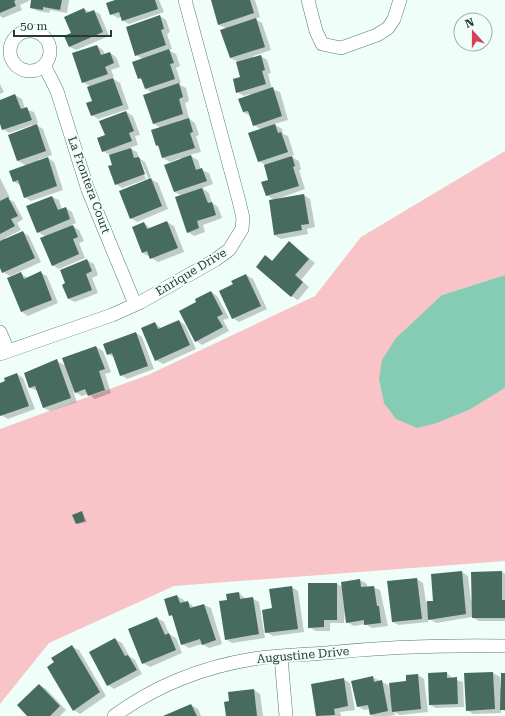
<svg xmlns="http://www.w3.org/2000/svg" width="505" height="716" viewBox="0 0 505 716" font-family="'Roboto Serif',serif">
<rect width="100%" height="100%" fill="#effef8"/>
<path fill="#f9c4c7" d="M505,151V275L442,295L437,423L469,410L505,388V561L174,586L49,643L0,704V429L148,375L315,296L361,237Z"/>
<path fill="#86ccb4" d="M505,275V388L469,410L437,423L417,428L396,419L384,403L379,379L382,360L396,338L442,295Z"/>
<path fill="#0003" fill-rule="evenodd" d="M0,0H29V1L20,5L22,10L3,18L0,16Z
M32,0H69L67,13L50,10L49,13L38,11L31,8Z
M116,0H159L164,12L129,24L122,20L121,17L118,18L111,14Z
M212,0H255L260,17L255,19L262,23L271,50L253,56L254,58L261,56L267,60L271,73L268,74L272,89L280,92L288,120L274,124L282,129L283,134L288,136L294,155L290,156L299,161L301,170H299L305,189L274,200L267,195L270,180L264,164L258,161L262,130L254,125L251,116L243,112L250,96L249,94L244,96L237,92L241,78L237,61L230,58L227,29L219,25Z
M84,9L90,12L94,11L100,14L109,36L76,50L70,47L72,33Z
M160,16L166,20L170,32L167,34L172,49L168,50L176,54L180,66L176,68L181,83L178,84L186,88L189,101L185,103L189,118H188L195,123L199,135L196,136L201,152L189,155L198,160L201,170L209,173L213,184L202,188L209,193L212,203L218,207L222,218L203,225L205,232L194,236L188,232L182,196L175,192L166,165L181,160L180,158L170,162L163,158L160,147L157,146L161,128L154,124L153,93L146,89L143,81L139,78L143,59L136,55Z
M97,46L103,50L105,55L110,53L116,57L120,67L111,70L114,77L112,78L120,83L129,109L98,119L92,115L93,102L91,87L83,82Z
M0,84L4,92L0,94Z
M15,95L22,99L25,109L34,112L38,123L35,124L43,129L52,155L38,160L39,162L48,158L54,162L63,190L31,201L24,197L20,185L14,182L27,166L18,161L9,135L32,127V125L9,133L3,129L0,121V101Z
M126,112L133,116L140,135L135,136L138,145L129,148L137,152L139,158L145,162L151,177L149,178L158,183L168,209L137,222L131,218L149,178L122,188L116,184L114,165L110,155L103,151L106,136ZM139,161H141L148,178L146,179Z
M0,178L10,198L8,199L14,202L23,219L17,223L21,230L5,238L6,240L23,232L29,236L41,262L10,276L3,272L0,265Z
M304,195L310,199L315,227L307,229L308,234L281,239L274,235Z
M52,197L59,200L62,210L66,208L72,212L76,223L71,225L79,230L84,241L79,243L85,258L59,269L52,265L46,237L38,232Z
M167,222L174,226L184,252L158,262L143,253L133,228L144,223L151,229Z
M289,242L315,263L301,280L309,287L298,300L291,296L266,256L273,261Z
M87,260L94,264L98,275L92,278L98,293L75,302L69,299Z
M41,273L47,276L58,303L28,316L22,312L21,274L28,278Z
M246,275L253,279L267,309L239,322L233,318L234,285Z
M211,292L217,296L229,318L223,320L229,331L202,345L196,341L198,303Z
M179,321L185,325L196,349L163,364L156,360L155,323L162,329Z
M136,333L142,337L154,369L127,379L121,375L115,358L108,354Z
M96,347L103,351L111,372L105,374L111,393L95,399L88,394L82,396L73,391L77,402L50,411L44,408L38,391L30,388L25,373L57,361L66,366Z
M17,374L23,378L35,409L8,419L1,415L0,412V384Z
M82,512L87,522L78,524L77,523Z
M462,572L468,576L471,601L502,572L505,574V621H479L472,617L436,623L428,618V622L399,625L392,622L417,579L423,583L426,602L434,601Z
M360,580L367,584V588L373,587L380,590L388,626L372,628L365,624L354,626L347,622L345,605L344,623H330V631H316L309,627L337,584L343,587Z
M292,587L298,591L304,632L273,636L266,632L273,609Z
M239,593L246,599L252,598L259,602L265,638L232,643L226,639L228,601Z
M177,596L184,600L185,603L188,602L195,608L204,605L211,608L222,644L209,648L202,644L189,648L182,644L173,617L170,615Z
M157,618L164,622L169,634L176,638L182,653L150,667L143,663Z
M115,639L122,643L129,656L135,660L142,674L114,689L108,685Z
M72,647L79,650L106,696L80,714L74,710Z
M447,673L453,679L463,682L464,707L436,708L430,705Z
M493,673L500,677V687H502L505,674V711L501,709V713L473,714L467,710Z
M418,675L424,679L428,712L400,715L394,712L395,715L388,716H373L371,715L370,709L364,710L358,706L372,677L388,685L390,694Z
M343,679L350,683L355,710L340,712L341,716H317L312,685Z
M39,685L46,689L66,710L60,716H29Z
M254,690L260,694L263,716H227L230,702Z
M191,705L198,709L201,716H166Z"/>
<path fill="#486b5f" d="M0,0H16L14,1L16,6L0,13Z
M31,0H62L60,10L43,7V10L30,8Z
M115,0H155L158,9L122,21L119,12L110,15L106,3Z
M211,0H250L254,13L218,25Z
M84,8L86,13L94,10L103,32L69,47L64,36L71,33L64,17Z
M160,15L164,29L161,30L166,45L135,56L126,27Z
M256,18L265,47L230,58L220,30Z
M97,45L101,55L110,52L114,63L105,67L108,74L82,83L72,53Z
M169,49L174,63L170,64L175,79L145,89L141,78L138,79L132,62Z
M261,55L265,70L262,71L266,84L236,93L233,79L240,77L236,62Z
M113,78L123,105L91,116L86,103L92,101L87,87Z
M179,83L183,97L179,99L183,114L153,124L143,95Z
M273,87L282,116L253,126L248,111L243,112L238,99Z
M15,94L21,109L27,107L32,120L2,130L0,124V100Z
M126,111L134,131L129,133L132,141L102,152L97,138L105,135L99,121Z
M189,118L193,132L190,133L195,148L162,158L158,145L156,146L151,130Z
M37,124L46,151L17,161L8,135Z
M275,124L278,133L281,132L288,152L258,162L248,133Z
M131,148L134,158L139,157L145,174L115,185L108,166L112,165L109,155Z
M191,155L196,170L202,168L207,181L174,192L164,165Z
M292,156L295,166L293,167L299,186L266,196L261,182L268,180L264,165Z
M48,157L57,186L24,198L18,180L13,182L9,171Z
M151,178L162,206L130,219L119,191Z
M202,188L208,203L212,202L216,215L197,221L199,228L187,233L175,197Z
M304,194L309,224L301,225L302,230L274,235L269,200Z
M52,196L58,210L66,207L70,219L37,233L26,206Z
M8,197L18,216L11,219L15,226L0,234V201Z
M167,221L178,248L150,259L147,251L142,253L132,227L144,222L147,229Z
M73,225L78,237L73,239L79,254L52,266L40,238Z
M23,231L35,258L2,273L0,268V241Z
M289,241L309,259L295,275L303,282L291,297L256,267L265,255L272,261Z
M87,259L92,271L86,274L92,290L68,299L62,285L65,283L60,270Z
M41,271L52,300L21,312L7,278L21,272L24,279Z
M246,274L261,306L232,319L219,291L233,284L231,281Z
M211,291L223,314L217,317L223,327L195,342L179,311L196,302L195,299Z
M179,320L190,345L155,361L141,328L155,322L158,329Z
M136,332L148,366L120,376L112,353L107,355L103,344Z
M96,346L105,369L99,371L105,390L88,396L85,389L75,393L62,358Z
M57,359L71,398L43,408L35,386L29,388L24,373Z
M17,373L29,406L0,416V383L5,381L4,378Z
M82,511L85,521L76,524L72,515Z
M462,571L466,614L428,620L427,601H433L431,574Z
M502,571V600H505V618H472L471,572Z
M417,578L422,619L392,622L387,581Z
M360,579L361,587L374,586L377,606H379L381,623L364,625V620L346,623L341,582Z
M308,583H337V620H324V627L308,628Z
M292,586L298,629L265,633L262,610L272,608L269,589Z
M239,592L240,599L253,597L259,634L225,640L219,601L227,600L226,594Z
M177,595L180,603L188,601L190,608L204,604L216,640L202,645L200,639L181,645L172,615L169,616L164,599Z
M157,617L165,635L169,633L176,650L142,664L128,629Z
M115,638L125,656L128,655L137,670L107,686L89,652Z
M72,645L100,692L73,711L47,667L54,662L51,658Z
M447,672V678L457,677L458,704L429,705L428,673Z
M493,672L495,709L466,711L464,673Z
M501,673H505V710H500Z
M418,674L421,709L392,712L389,683L406,681V675Z
M373,676L374,682L382,680L388,711L370,715L368,705L357,707L351,681Z
M344,678L348,706L334,709L335,715L316,716L311,684Z
M39,684L60,706L50,716H27L17,705Z
M254,689L257,716H226L224,702L229,701L228,692Z
M191,704L197,716H163Z"/>
<g fill="none" stroke-linecap="round" stroke-linejoin="round">
<defs>
<path id="minor" d="M308,0L316,31L322,44L341,48L377,35L388,28L394,19L400,0
M10 51a20 20 0 1 1 40 0a20 20 0 1 1-40 0Z
M44,65L57,91L88,190L135,304
M0,332L8,351
M0,354L112,315L141,302L215,260L229,250L242,229L243,218L239,201L185,0
M281,657L286,716
M114,716C155,686 203,667 253,659C277,655 302,655 326,653C385,647 445,645 505,646"/>
</defs>
<use href="#minor" stroke="#56796d" stroke-width="14"/>
<use href="#minor" stroke="#fff" stroke-width="13"/>
</g>
<g text-anchor="middle" stroke-width="4" stroke-linejoin="round" paint-order="stroke">
<g font-size="12" fill="#293933" stroke="#effef8">
<text transform="translate(89 185) rotate(70)" y="4">La Frontera Court</text>
<text transform="translate(191 272) rotate(-31)" y="4">Enrique Drive</text>
<text transform="translate(303 655) rotate(-5)" y="4">Augustine Drive</text>
</g>
</g>
<g transform="translate(473 32) rotate(339)"><circle r="19" fill="#effef8" stroke="#a0afa9"/>
<path d="M0-3L7 15L0 10L-7 15Z" fill="#d3425c"/>
<text y="-6" font-size="11" font-weight="bold" text-anchor="middle" fill="#293933">N</text>
</g>
<path d="M14 30v6h97v-6" fill="none" stroke="#293933" stroke-width="2"/>
<text x="20" y="30" font-size="12" fill="#293933" stroke="#effef8" stroke-width="3" paint-order="stroke">50 m</text>
</svg>
